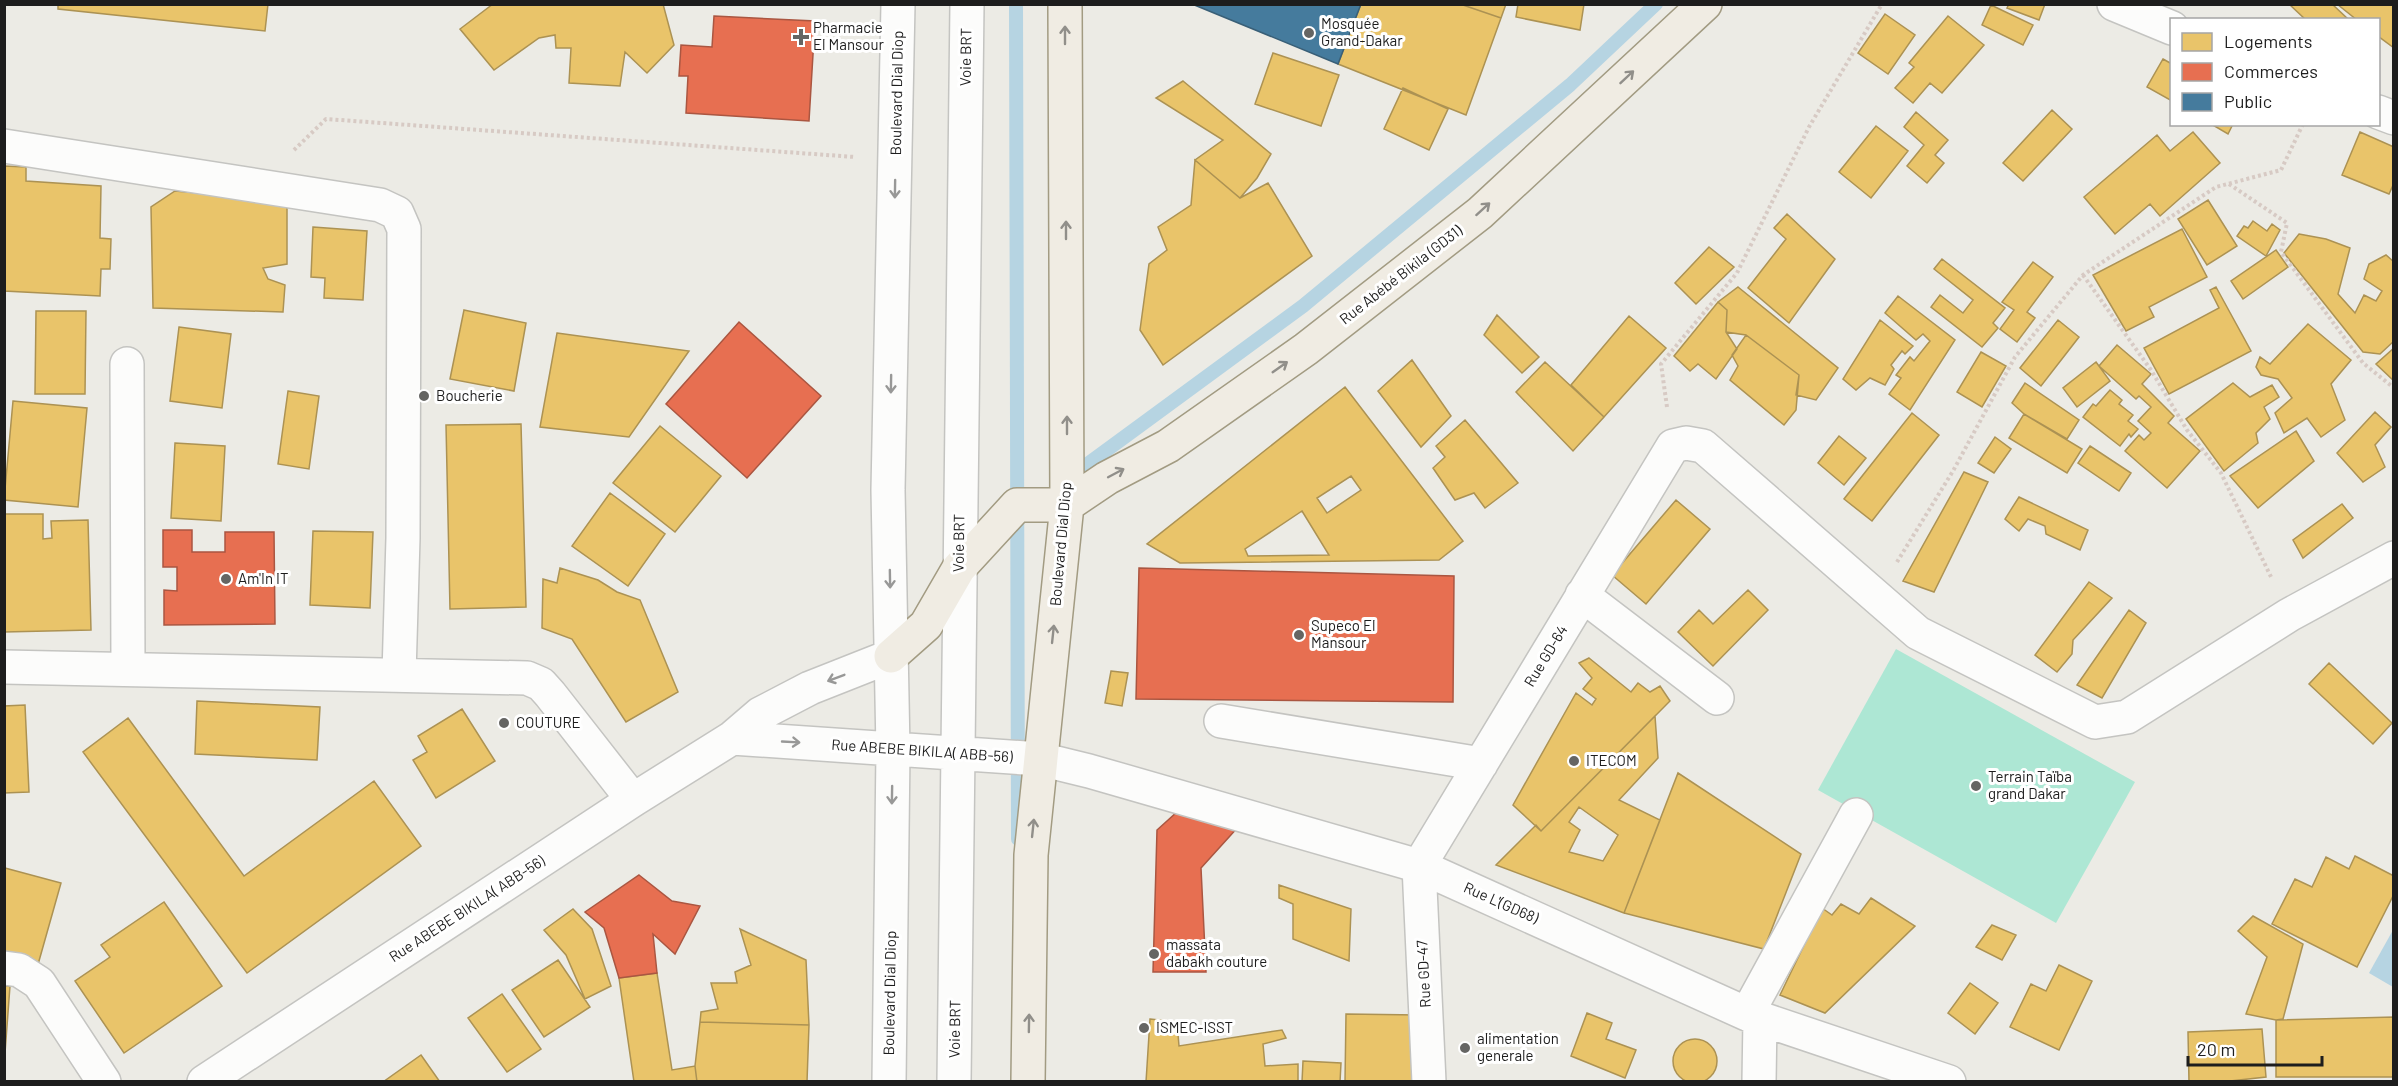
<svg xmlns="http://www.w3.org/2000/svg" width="2398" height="1086" viewBox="0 0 2398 1086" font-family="Barlow,sans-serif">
<rect width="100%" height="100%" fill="#ecebe5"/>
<path fill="#ade7d4" d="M1896,649L2135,782L2056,923L1818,790Z"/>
<path fill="#b6d4e2" d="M2393,930L2394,931L2393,987L2369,973Z"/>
<path fill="#e9c46a" stroke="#ac9253" stroke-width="1.5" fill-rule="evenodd" d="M58,4H268L265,31L58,9Z
M493,4H663L674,45L647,73L625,52L620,86L569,83L571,48H556L555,35L539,38L494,70L460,29Z
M1361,4H1460L1501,18L1466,115L1338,64Z
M1460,4H1506L1501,18Z
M1518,4H1584L1580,30L1516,17Z
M2009,4H2045L2039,20L2007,8Z
M2289,4H2332L2349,20H2306Z
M2337,4H2394V48L2378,36V20H2357Z
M1991,5L2033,25L2023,45L1982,25Z
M1885,14L1915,35L1888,74L1858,53Z
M1948,16L1984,45L1942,93L1930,83L1913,103L1895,88L1914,67L1909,63Z
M1273,53L1339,75L1321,126L1255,104Z
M2163,59L2172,64V101L2147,87Z
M1183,81L1271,154L1257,178L1240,198L1195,160L1223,140L1156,98Z
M1403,88L1448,109L1429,150L1384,129Z
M2052,110L2072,129L2023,181L2003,163Z
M1916,112L1948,140L1935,155L1944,163L1927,183L1907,166L1924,145L1904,127Z
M2211,124H2233L2228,134Z
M1876,126L1908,151L1871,198L1839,172Z
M2193,132L2220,163L2160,216L2150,204L2115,234L2084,197L2157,135L2170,151Z
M2360,132L2394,147V183L2389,194L2342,175Z
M1195,160L1240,198L1268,183L1312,256L1163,365L1140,330L1149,264L1167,250L1158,227L1191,205Z
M4,166L26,167V181L101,186L100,238L111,239L110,269H101L100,296L4,291Z
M175,191L287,201V264L263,268L268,279L285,285L283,312L153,308L151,207Z
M2208,200L2237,246L2207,265L2178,219Z
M1787,214L1835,259L1789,323L1748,288L1786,239L1774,228Z
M2253,221L2267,231L2272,224L2280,230L2266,256L2237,236L2244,226L2248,228Z
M313,227L367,231L363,300L324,298L325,278L311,277Z
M2182,229L2207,277L2149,307L2154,317L2126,331L2093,275Z
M2299,234L2326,239L2350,248L2338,294L2355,313L2364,295L2376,301L2382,291L2364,279L2369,264L2386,255L2394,262V341L2380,354L2363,352L2284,253Z
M1709,247L1734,267L1696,304L1675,283Z
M2276,250L2288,267L2243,299L2231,281Z
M1942,259L2005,308L1993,323L1998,328L1982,347L1931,307L1940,295L1963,313L1973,300L1934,269Z
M2033,262L2053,277L2027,312L2035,318L2017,342L2000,329L2014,310L2002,302Z
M1738,287L1838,368L1816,400L1796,395L1799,375L1746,335L1726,332L1727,310L1718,302Z
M2216,287L2251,351L2169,394L2144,348L2219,308L2210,290Z
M1898,296L1955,340L1910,410L1889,394L1901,378L1896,375L1910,357L1914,361L1930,341L1923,334L1916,340L1885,313Z
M1718,302L1727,310L1726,332L1737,349L1716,379L1698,364L1690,371L1674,356Z
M464,310L526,323L514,391L450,379Z
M36,311H86L85,394H35Z
M1497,315L1539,357L1522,373L1484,335Z
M1629,316L1666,348L1604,417L1571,385Z
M1880,320L1913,346L1905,354L1902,351L1891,365L1894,369L1885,385L1870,378L1856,390L1843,379Z
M2058,320L2079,337L2041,386L2020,368Z
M2308,324L2351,360L2331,384L2345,420L2321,437L2307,418L2284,433L2275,413L2292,398L2278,379L2261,375L2256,367L2260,357L2270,364Z
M179,327L231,334L222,408L170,401Z
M557,333L689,351L629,437L540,427Z
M1746,335L1799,375L1796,410L1784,425L1730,380L1738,366L1732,355Z
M2117,345L2151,374L2142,384L2174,416L2168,423L2200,451L2167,488L2125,451L2139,435L2144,440L2151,433L2138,421L2151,407L2139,396L2136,399L2099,366Z
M2394,348V381L2376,364Z
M1981,352L2006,366L1982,407L1957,392Z
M1412,360L1451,416L1421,447L1378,391Z
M1545,362L1604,417L1573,451L1516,392Z
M2096,362L2110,381L2077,407L2063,388Z
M2025,383L2079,420L2067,439L2024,414L2012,403Z
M2233,383L2250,397L2272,385L2279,397L2264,407L2270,419L2256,433L2258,443L2224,471L2186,419Z
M1345,387L1463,541L1439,560L1180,563L1147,544ZM1351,476L1361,490L1327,513L1317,498ZM1302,511L1329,555L1248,556L1245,549Z
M2110,390L2122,400L2119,404L2133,415L2128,421L2138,429L2131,437L2129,434L2120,446L2083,417L2093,404L2096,406Z
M288,391L319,396L309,469L278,464Z
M13,401L87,408L78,507L4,500Z
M2375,412L2391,427L2375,445L2385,467L2363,482L2337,453Z
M1912,413L1939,435L1872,521L1844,499Z
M2024,414L2082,449L2067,473L2009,438Z
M1465,420L1518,483L1485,508L1474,493L1455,500L1433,468L1445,457L1436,446Z
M521,424L526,607L450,609L446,425Z
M660,426L721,476L675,532L613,483Z
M2296,431L2314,461L2258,508L2230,476Z
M1839,436L1866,458L1844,485L1818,463Z
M1995,437L2011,449L1994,473L1978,463Z
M175,443L225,446L221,521L171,518Z
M2090,446L2131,473L2119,491L2078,463Z
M1964,472L1988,482L1934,592L1903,581Z
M610,493L665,534L628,586L572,546Z
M2019,497L2088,530L2080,550L2046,534L2045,526L2028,519L2019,531L2005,519Z
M1676,500L1710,529L1646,604L1612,575Z
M2342,504L2353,518L2303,558L2293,540Z
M4,514H43V539L52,538L51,521L88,520L91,630L4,632Z
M313,531L373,532L370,608L310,605Z
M560,568L598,580L617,592L640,600L678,692L626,722L572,639L542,628L543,579L557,583Z
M2089,582L2112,598L2073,640L2072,654L2057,672L2035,655Z
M1748,590L1768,610L1713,666L1678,632L1699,610L1713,624Z
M2129,610L2146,623L2102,698L2077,685Z
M1589,658L1631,692L1638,683L1650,692L1660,686L1670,701L1541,831L1513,805L1576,693L1592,705L1596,699L1583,689L1592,678L1579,663Z
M2329,663L2392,723L2373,744L2309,684Z
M1111,671L1128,673L1122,706L1105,703Z
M197,701L320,707L317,760L195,754Z
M25,705L29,792L4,793V706Z
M462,709L495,761L436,798L413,760L427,752L418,736Z
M1655,716L1658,758L1619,800L1660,820L1624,913L1496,865L1536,825L1541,831ZM1579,807L1618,835L1603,861L1569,852L1580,830L1569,822Z
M128,718L244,876L374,781L421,846L247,973L83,752Z
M1678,773L1801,854L1764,949L1624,913Z
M2355,856L2394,876V894L2357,967L2272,924L2295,879L2312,887L2326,857L2349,869Z
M5,868L61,883L37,968L4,959Z
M1279,885L1351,909L1349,961L1293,939V904L1279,898Z
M1871,898L1915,926L1825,1013L1780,995L1822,908L1832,915L1841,904L1859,914Z
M164,902L222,986L124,1053L75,981L110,957L101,945Z
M573,909L592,929L611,986L585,999L566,955L544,930Z
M2253,916L2303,944L2283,1019L2276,1020L2246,1014L2267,957L2238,931Z
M1992,925L2016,935L2002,960L1976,947Z
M740,929L806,960L809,1025L700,1022L701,1012L718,1009L711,983H737L735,972L751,965Z
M558,960L590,1007L544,1037L512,990Z
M2059,965L2092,981L2059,1050L2010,1027L2031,984L2046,991Z
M657,973L672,1070L695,1066L697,1082H634L619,978Z
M1970,983L1998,1003L1975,1034L1948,1013Z
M4,986H10L5,1053H4Z
M502,994L541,1049L507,1072L468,1018Z
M1587,1013L1612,1023L1606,1039L1636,1050L1625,1078L1571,1056Z
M1346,1014L1418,1015V1082H1345Z
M2394,1017V1077H2276V1020Z
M1150,1019L1177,1022L1179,1046L1282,1030L1286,1038L1263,1044L1265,1066L1298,1064V1082H1146Z
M700,1022L809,1025L807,1082H697L695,1066Z
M2262,1029L2266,1077L2221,1082H2189L2188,1032Z
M1673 1061a22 22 0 1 1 44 0a22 22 0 1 1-44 0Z
M421,1055L440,1082H383Z
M1303,1061L1341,1063L1340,1082H1302Z"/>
<path fill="#e76f51" stroke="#aa5641" stroke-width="1.5" d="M714,16L815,21L809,121L686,113L688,76H679L681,45L712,47Z
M739,322L821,396L747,478L666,404Z
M163,530H192V552H225V532H274L275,624L164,625V590L177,591V567H163Z
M1139,568L1454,576L1453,702L1136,699Z
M1187,803L1239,826L1201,868L1206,972H1153L1157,830Z
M639,875L672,901L700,906L675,954L653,934L657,973L619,978L604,928L585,912Z"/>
<path fill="#457b9d" stroke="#395f77" stroke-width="1.5" d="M1192,4H1361L1338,64Z"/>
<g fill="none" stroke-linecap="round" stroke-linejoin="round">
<path stroke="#b6d4e2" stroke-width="14" d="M1016,4L1018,839
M1070,477L1303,306L1570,85L1656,4"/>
<defs>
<path id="minor" d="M2114,4L2172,28
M2378,112L2394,118
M4,146L380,205L397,213L404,229L403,538L399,674
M127,364L128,669
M1582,595L1717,698
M4,667L527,678L541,684L550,694L633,800
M1221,721L1481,764
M732,738L1040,759L1089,771L1419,866L1747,1014L1949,1082
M4,968L19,970L39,983L104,1082
M1747,1014L1856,815
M204,1082L633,800L732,738L760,714L810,688L891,656
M889,1082L893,750L888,490L898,4
M954,1082L967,4
M1429,1082L1419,866L1673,446L1686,443L1703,446L1918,633L2095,722L2127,717L2289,615L2394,558
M1759,1082L1760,1018"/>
<path id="major" d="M1067,505L1107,478L1168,446L1306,349L1480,213L1705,4
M891,656L926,625L959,568L1017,505H1067
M1028,1082L1031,855L1067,505L1065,4"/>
</defs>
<use href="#minor" stroke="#c4c4c1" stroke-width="36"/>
<use href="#major" stroke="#a29b82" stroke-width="36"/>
<path stroke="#d7cac4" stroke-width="4" stroke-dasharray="3 3" stroke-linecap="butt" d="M294,150L326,119L855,157
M2229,184L2287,223L2281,252L2363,363L2394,388
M2083,275L2151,370L2187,430L2221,473L2272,579
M1667,407L1661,364L1737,273L1809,127L1882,4
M1897,562L1953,471L2015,357L2083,275L2216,187L2281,170L2303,124"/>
<use href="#minor" stroke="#fcfcfb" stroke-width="33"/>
<use href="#major" stroke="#f0ece3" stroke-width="33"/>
</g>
<defs><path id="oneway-shaft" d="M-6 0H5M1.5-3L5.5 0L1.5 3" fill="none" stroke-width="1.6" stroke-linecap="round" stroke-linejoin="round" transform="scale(1.5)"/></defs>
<g stroke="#918f8a">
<use href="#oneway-shaft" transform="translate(1065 35) rotate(-90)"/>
<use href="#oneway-shaft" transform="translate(1627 77) rotate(-43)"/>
<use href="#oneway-shaft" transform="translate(1483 209) rotate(-42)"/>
<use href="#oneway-shaft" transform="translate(1066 230) rotate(-90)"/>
<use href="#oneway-shaft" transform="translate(1280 367) rotate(-35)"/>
<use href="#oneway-shaft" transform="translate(1067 425) rotate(-90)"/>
<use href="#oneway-shaft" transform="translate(1116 473) rotate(-28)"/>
<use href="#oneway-shaft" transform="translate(1053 634) rotate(-84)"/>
<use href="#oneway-shaft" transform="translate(1033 828) rotate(-84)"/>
<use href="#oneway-shaft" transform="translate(1029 1023) rotate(-89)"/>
</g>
<g stroke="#989897">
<use href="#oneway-shaft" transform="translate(895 189) rotate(91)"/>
<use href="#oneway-shaft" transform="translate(891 384) rotate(91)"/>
<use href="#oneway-shaft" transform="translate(890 579) rotate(89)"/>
<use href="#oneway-shaft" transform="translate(836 678) rotate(159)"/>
<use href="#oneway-shaft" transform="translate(791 742) rotate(3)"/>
<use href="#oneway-shaft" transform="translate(892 795) rotate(91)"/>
</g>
<g fill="#656563" stroke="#fff" stroke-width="2">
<circle cx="1309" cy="33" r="6"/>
<path d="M798 28h6v6h6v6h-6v6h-6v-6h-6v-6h6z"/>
<circle cx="424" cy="396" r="6"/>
<circle cx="226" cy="579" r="6"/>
<circle cx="1299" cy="635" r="6"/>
<circle cx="504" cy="723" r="6"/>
<circle cx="1574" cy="761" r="6"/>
<circle cx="1976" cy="786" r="6"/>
<circle cx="1154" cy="954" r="6"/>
<circle cx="1144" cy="1028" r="6"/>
<circle cx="1465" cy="1048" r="6"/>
</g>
<g text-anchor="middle" stroke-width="6" stroke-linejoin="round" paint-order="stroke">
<g font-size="15" fill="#1d1d1d" stroke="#fff" text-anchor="start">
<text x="1321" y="29">Mosquée<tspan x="1321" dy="17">Grand-Dakar</tspan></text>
<text x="813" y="33">Pharmacie<tspan x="813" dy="17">El Mansour</tspan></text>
<text x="436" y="401">Boucherie</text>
<text x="238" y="584">Am'In IT</text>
<text x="1311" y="631">Supeco El<tspan x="1311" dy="17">Mansour</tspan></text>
<text x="516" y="728">COUTURE</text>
<text x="1586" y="766">ITECOM</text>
<text x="1988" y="782">Terrain Taïba<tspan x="1988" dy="17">grand Dakar</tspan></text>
<text x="1166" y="950">massata<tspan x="1166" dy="17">dabakh couture</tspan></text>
<text x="1156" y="1033">ISMEC-ISST</text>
<text x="1477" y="1044">alimentation<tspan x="1477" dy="17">generale</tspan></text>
</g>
<g font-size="15" fill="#1d1d1d" stroke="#fff">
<text transform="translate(966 57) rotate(-89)" y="5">Voie BRT</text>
<text transform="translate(897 93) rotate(-89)" y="5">Boulevard Dial Diop</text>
<text transform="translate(1401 275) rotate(-38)" y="5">Rue Abébé Bikila (GD31)</text>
<text transform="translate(959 543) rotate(-89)" y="5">Voie BRT</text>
<text transform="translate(1061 544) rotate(-85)" y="5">Boulevard Dial Diop</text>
<text transform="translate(1546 656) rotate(-59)" y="5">Rue GD-64</text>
<text transform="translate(922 751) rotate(4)" y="5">Rue ABEBE BIKILA( ABB-56)</text>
<text transform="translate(1501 903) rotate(24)" y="5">Rue L'(GD68)</text>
<text transform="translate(467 909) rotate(-33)" y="5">Rue ABEBE BIKILA( ABB-56)</text>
<text transform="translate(1424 974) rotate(-93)" y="5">Rue GD-47</text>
<text transform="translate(890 993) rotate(-89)" y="5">Boulevard Dial Diop</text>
<text transform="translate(955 1029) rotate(-89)" y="5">Voie BRT</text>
</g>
</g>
<rect width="2398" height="1086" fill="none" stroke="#1d1d1d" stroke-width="12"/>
<rect x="2170" y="18" width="210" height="108" fill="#ffffff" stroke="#a5a5a5" stroke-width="1.5"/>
<rect x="2182" y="33" width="30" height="18" fill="#e9c46a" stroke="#a5a5a5" stroke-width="1.5"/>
<text x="2224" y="48" font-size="18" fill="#1d1d1d">Logements</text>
<rect x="2182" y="63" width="30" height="18" fill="#e76f51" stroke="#a5a5a5" stroke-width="1.5"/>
<text x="2224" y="78" font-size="18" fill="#1d1d1d">Commerces</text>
<rect x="2182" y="93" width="30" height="18" fill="#457b9d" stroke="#a5a5a5" stroke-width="1.5"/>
<text x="2224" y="108" font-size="18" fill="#1d1d1d">Public</text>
<path d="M2188 1056v9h134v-9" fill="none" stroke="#1d1d1d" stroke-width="3"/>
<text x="2197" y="1056" font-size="18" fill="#1d1d1d" stroke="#ffffff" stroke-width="4.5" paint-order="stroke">20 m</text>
</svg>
